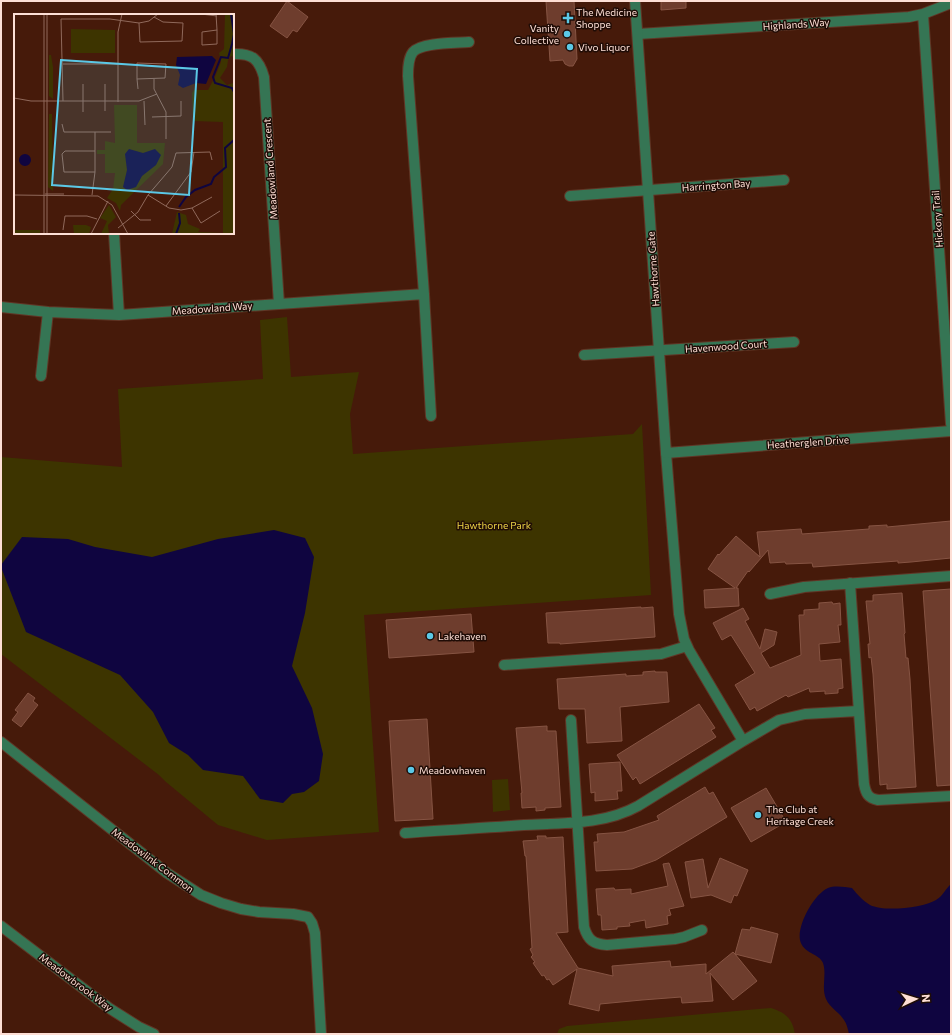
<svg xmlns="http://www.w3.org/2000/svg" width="952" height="1035" viewBox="0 0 952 1035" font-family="Commissioner,sans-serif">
<rect width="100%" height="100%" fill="#461a0a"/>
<path fill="#3d3400" d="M287,317L291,377L359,372L350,414L353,454L633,434L642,424L651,595L364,615L379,832L267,840L218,825L166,782L159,775L1,654V457L122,467L118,389L263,379L260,320Z
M508,779L510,810L493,812L492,780Z
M771,1008C786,1013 792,1018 795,1034H557L559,1029L567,1026Z"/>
<path fill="#0f0540" d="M274,530L305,538L314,557L305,613L292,666L312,708L323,754L319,781L304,792L292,794L283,803L260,799L243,776L203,770L188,755L169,743L153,712L120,675L26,632L1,567V565L22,537L68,539L95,547L152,557L218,539Z
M951,884V1034H849C848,1030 847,1024 844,1020C839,1012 830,1008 826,999C821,987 827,975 823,963C819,953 803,954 800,940C797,925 814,894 828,888C835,885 845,887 852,888C857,894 863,901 870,905C884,912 923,908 936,900C943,896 946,888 951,884Z"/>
<path fill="#6e3d2d" stroke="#865443" d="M287,1L308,17L297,32L293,30L287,38L270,26Z
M546,1H574L577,59L573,66H569L565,64L563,60L550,61Z
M661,1H686V8L661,10Z
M951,521V558L911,562L898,563V561L813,567L812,563L786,564L785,562L770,563L768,550L749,572L748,571L736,588H738L739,606L705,608L704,590L735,588L708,569L718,554L719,555L736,536L760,557L757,532L801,529L802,534L869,529V526L887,525V527Z
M951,589V785L937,786L923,591Z
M902,593L905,633L904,634L906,658H908L910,679L916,787L887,789V784L880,785L873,674L871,657L869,658L868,644H870L866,601H873V595Z
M832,602L833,604L840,603L841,625H838L840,642L819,644L820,661L841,659L843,688L838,689V693L825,694V691L810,692L809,688L788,697L786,695L757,711L755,707L750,710L735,685L755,673L731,635L722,640L713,623L743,608L749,619L745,621L760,649L765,629L777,632L774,645L761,653L770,668L801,655L799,615H804V610L819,609V603Z
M641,607V608L653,607L655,637L560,644V643H548L546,613Z
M471,614L474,652L389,658L386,620Z
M655,671V672H667L669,702L620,707L622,741L587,743L585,709H559L557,679L626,674V676L643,675V672Z
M28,693L35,698L33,701L38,705L21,727L12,720L18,712L15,710Z
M699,704L715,728L711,730L716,737L640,784L636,777L633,780L617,755Z
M427,719L433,819L395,821L389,721Z
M547,726V731H556L561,807L545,808V810L536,811V807L522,808L521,793H522L516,728Z
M620,762L622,791H617L618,799L595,801V792L591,793L589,764Z
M705,787L709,794L713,792L727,817L656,860L632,869L596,871L594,842H598L597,834L624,832L659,820L657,816Z
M766,788L786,822L751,842L731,808Z
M537,836H546V838L563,837L568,932L556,933L578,968L613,976L612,966L670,961L671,967L706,964V974L733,952L735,954L742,929L750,930L751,927L778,934L771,963L735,954L757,981L733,1000L710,973L713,1001L682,1003L681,997L642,1000L600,1004L599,1011L569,1004L577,969L553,985L549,979L547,980L544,975L542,976L533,963L535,962L531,957L533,955L530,949L532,948L526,856H525L523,841L538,840Z
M720,858L748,870L737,896L734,895L731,903L711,895L691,898L685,862L703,859L708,888Z
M669,863L684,906L669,909L671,915L667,916L668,924L646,928L645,920L629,923L630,926L617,927V929L602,930L601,915H598L596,889L614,888L615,890L631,889V894L668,886L663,864Z"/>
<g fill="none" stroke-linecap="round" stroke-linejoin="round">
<defs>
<path id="minor" d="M923,14L951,424
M638,34L909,17L923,14L951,3
M233,54C252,53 259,59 264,77L279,304
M570,196L784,180
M114,233L119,315
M1,307L48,312L119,315L424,294
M584,355L794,342
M41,376L48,312
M431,416L424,294L408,76C408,69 408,58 413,52C422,42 456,43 469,42
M666,453L679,614L684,639L689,650L743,741
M850,583L864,784C866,794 868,798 878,800L951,796
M770,594L804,587L951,576
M504,665L661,654L687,646
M571,720L584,927C588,940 593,944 607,945L675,939L684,937L702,930
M1,742L167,873L201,895L221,903L241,909L259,912L293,914L308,917L312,923L315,933L321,1034
M405,833C444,830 484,828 524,825C562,823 604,825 638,806L743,741L779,720L805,714L858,711
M1,926L109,1008L139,1027L154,1034"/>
<path id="tertiary" d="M635,1L666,453L951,431"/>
</defs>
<use href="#minor" stroke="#603626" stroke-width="12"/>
<use href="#tertiary" stroke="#603626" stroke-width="12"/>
<use href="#minor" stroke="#357554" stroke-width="10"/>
<use href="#tertiary" stroke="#357554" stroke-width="10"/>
</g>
<g fill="#5bc8e6" stroke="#1f0c06" stroke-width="1.5">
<path d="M566 12h4v4h4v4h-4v4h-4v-4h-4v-4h4z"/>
<circle cx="567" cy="34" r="4"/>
<circle cx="570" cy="47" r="4"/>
<circle cx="430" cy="636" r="4"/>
<circle cx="411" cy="770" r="4"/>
<circle cx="758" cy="815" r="4"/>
</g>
<g text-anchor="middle" stroke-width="3" stroke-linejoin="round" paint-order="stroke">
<g font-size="10" fill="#fedfd5" stroke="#1f0c06" text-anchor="start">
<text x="576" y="16">The Medicine<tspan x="576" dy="12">Shoppe</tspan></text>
<text x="559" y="32" text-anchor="end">Vanity<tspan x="559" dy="12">Collective</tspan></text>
<text x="578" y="51">Vivo Liquor</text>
<text x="438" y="640">Lakehaven</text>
<text x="419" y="774">Meadowhaven</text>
<text x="766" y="813">The Club at<tspan x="766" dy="12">Heritage Creek</tspan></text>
</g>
<g font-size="10" fill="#fedfd5" stroke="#1f0c06">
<text transform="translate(796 24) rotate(-4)" y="4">Highlands Way</text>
<text transform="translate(270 169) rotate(-94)" y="4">Meadowland Crescent</text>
<text transform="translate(716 185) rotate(-4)" y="4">Harrington Bay</text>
<text transform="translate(937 219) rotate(-94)" y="4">Hickory Trail</text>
<text transform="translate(653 269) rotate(-94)" y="4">Hawthorne Gate</text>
<text transform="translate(212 308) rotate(-4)" y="4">Meadowland Way</text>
<text transform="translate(726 346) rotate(-4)" y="4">Havenwood Court</text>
<text transform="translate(808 442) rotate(-4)" y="4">Heatherglen Drive</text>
<text transform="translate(153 860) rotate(37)" y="4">Meadowlink Common</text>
<text transform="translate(76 982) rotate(37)" y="4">Meadowbrook Way</text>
</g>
<g font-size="10" fill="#eed546" stroke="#1f0c06">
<text x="494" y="529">Hawthorne Park</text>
</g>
</g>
<g transform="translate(14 14)">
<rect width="220" height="220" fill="#461a0a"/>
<path d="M211,0H220V43L217,42L214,46L213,53L206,64L213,71L219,69L220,61V220H158L163,198L172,201L174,210L186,215L184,218L209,219V108L179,107L178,79L180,76H194L201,63L207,48L205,39L210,35ZM57,15L101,16V39H57ZM35,41H37L39,53V85L35,82ZM100,91H123V129H151L149,150L107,191L106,197L102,189L93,184L99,175L101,159H91V140H83V136H91V127L101,129ZM35,100H38L39,177L34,173ZM95,191L102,203L94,211L95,220H87L93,207L86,204ZM59,211H72L77,213L75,220H60ZM0,216H26V220H0Z" fill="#3d3400"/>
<path d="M198,42L202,46L192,70L182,69L169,74L164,71L166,61L162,51L163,43ZM115,135L129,139L141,135L147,141L142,151L128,162L122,173L113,176L109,173L113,156L111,140ZM5 146a6 6 0 1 1 12 0a6 6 0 1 1-12 0Z" fill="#0f0540"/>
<path fill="none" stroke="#0f0540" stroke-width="2" d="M217,0L220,20L218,30L214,44L207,43L199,63L201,69L218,74L220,78M165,193L172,183L181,176L197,170L200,163L212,153L211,134L220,126M162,220L166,209L165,199"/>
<path fill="none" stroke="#90695b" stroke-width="1" d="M187,0L203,2M202,0L203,16V30L188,31V18L203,16M125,9L126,28L168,27L169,9L149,8L140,3M49,50H104M123,65L151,64L152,50L123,49V65L124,75M140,65V75L152,98V125M69,70V98M0,84L17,87H125L143,80M49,87L47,5H96L125,9L135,7L144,0M130,87L131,111M104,88V18L108,0M91,97V70M138,103L167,102V87M48,110L50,118H97M81,137H51L48,140L50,158H81M31,180H50M0,181L84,182L98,191L114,220M78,181L81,158V118M134,181L155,194L167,196L178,194L198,183M152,192L177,158L180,138M178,194L187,209L206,197M117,197L126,206H137M104,214L124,198L134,181L158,153L162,139L196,138L198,146M49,216L51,202H73L83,205M30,220V0M33,220V0M77,220L94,187"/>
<path fill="#5bc8e6" fill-opacity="0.15" stroke="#5bc8e6" stroke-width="2" d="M47,46L183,55L175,181L38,171Z"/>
<rect width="220" height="220" fill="none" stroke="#fedfd5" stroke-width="2"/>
</g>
<rect width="952" height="1035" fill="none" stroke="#fedfd5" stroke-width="4"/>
<g transform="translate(916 999) rotate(86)" stroke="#1f0c06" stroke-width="3" paint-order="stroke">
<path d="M0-3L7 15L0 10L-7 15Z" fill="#fedfd5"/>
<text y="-6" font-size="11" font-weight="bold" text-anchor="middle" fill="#fedfd5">N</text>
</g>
</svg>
